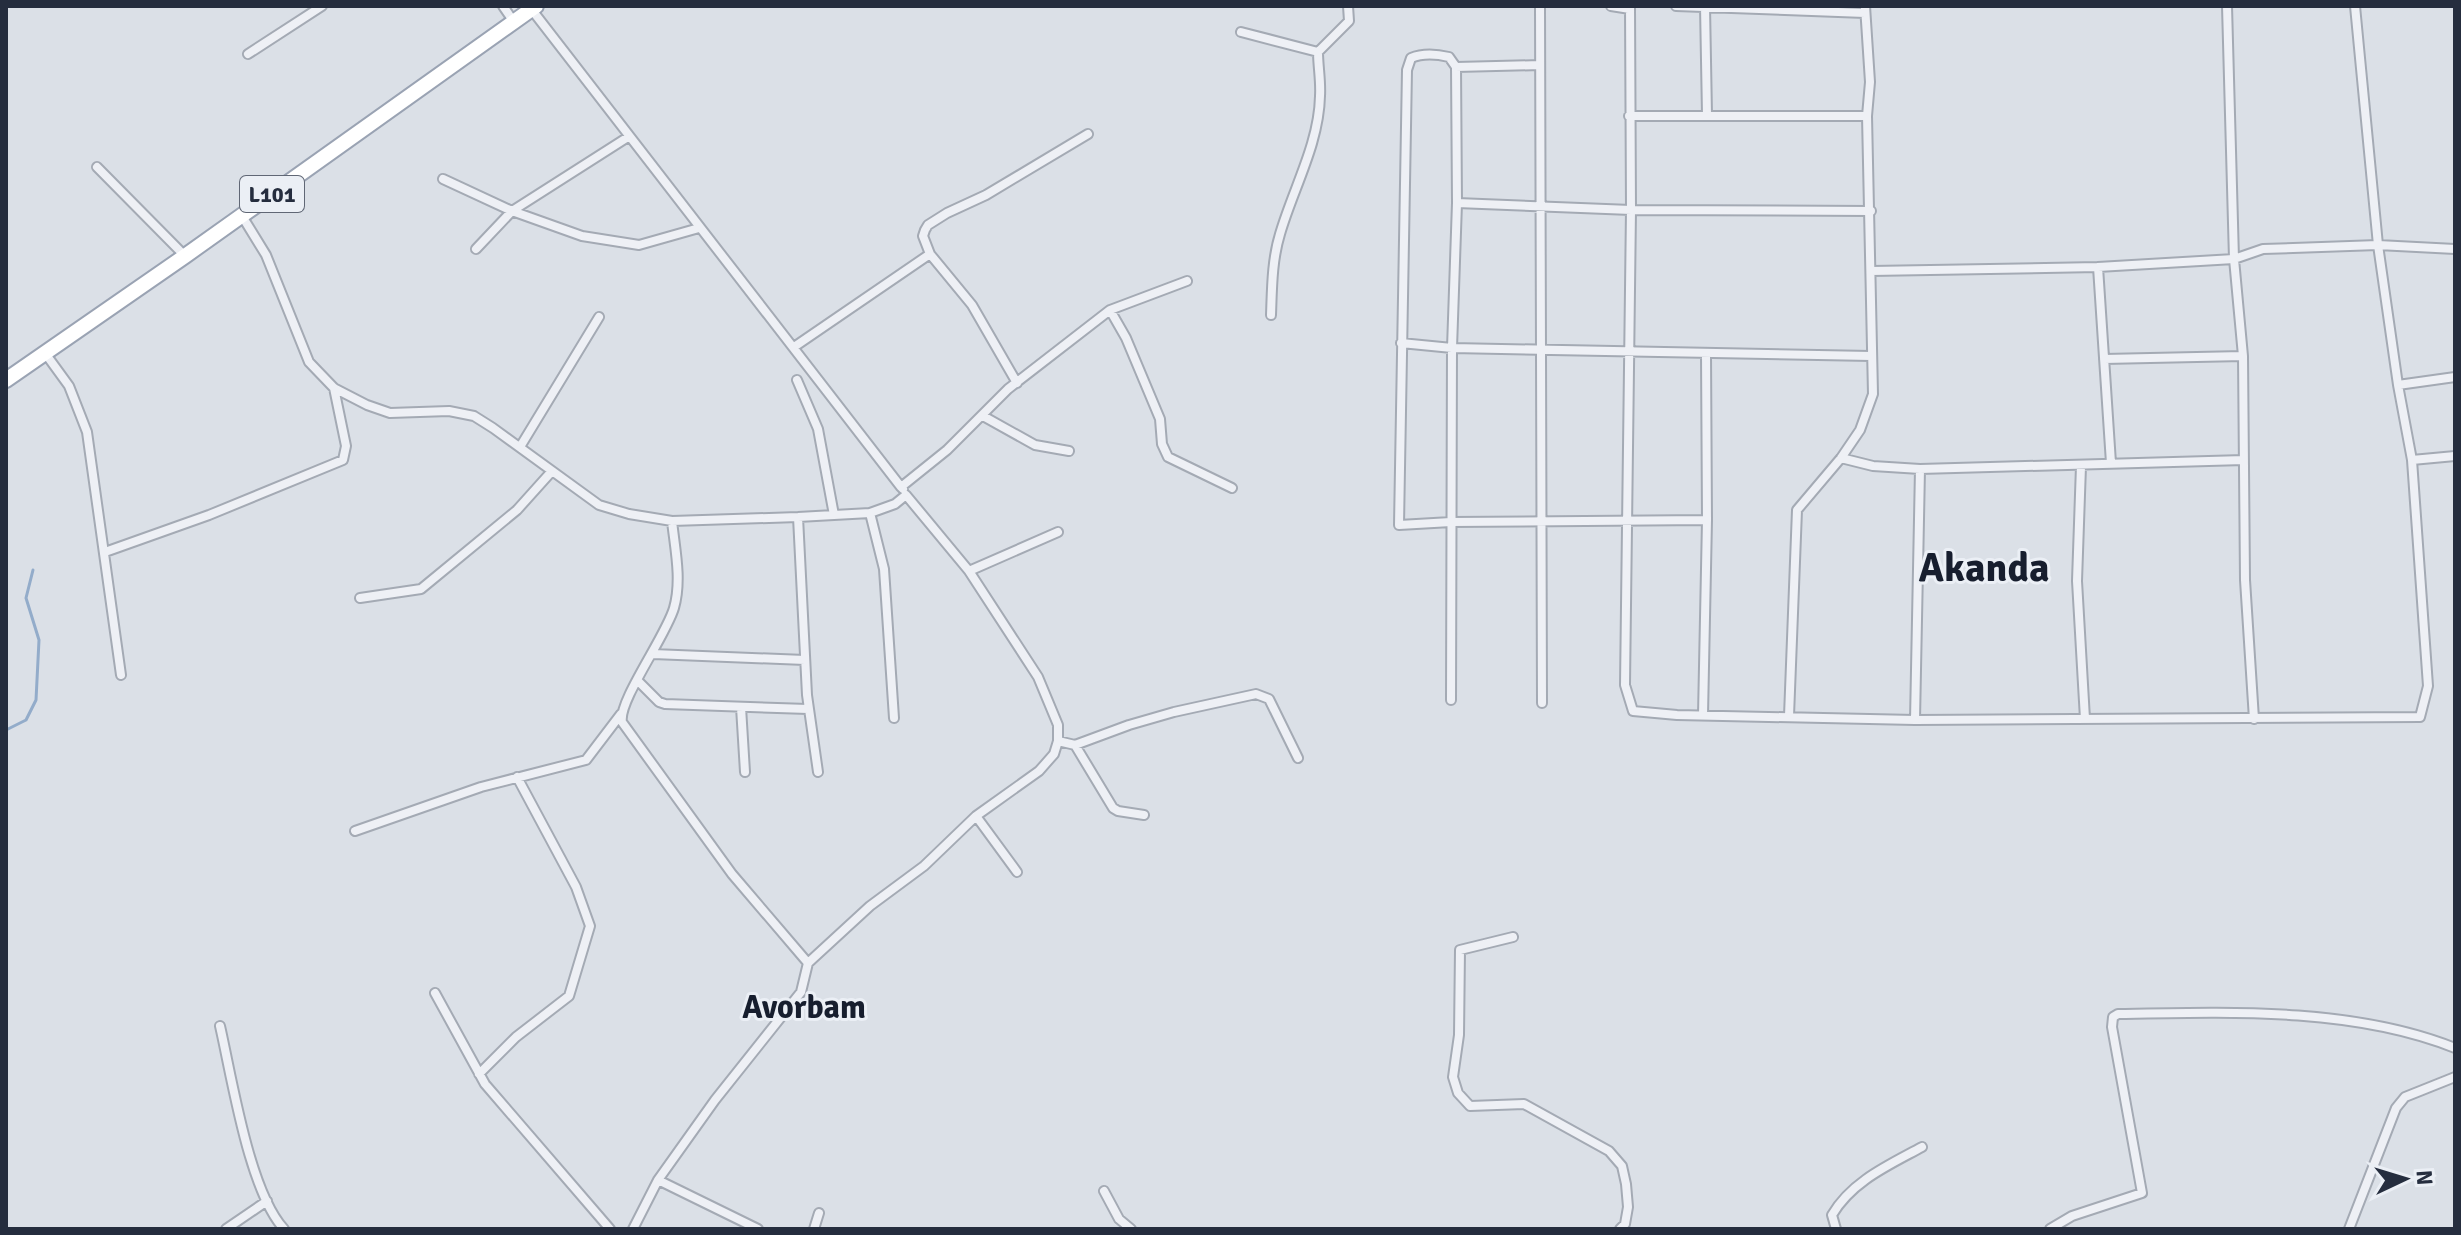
<svg xmlns="http://www.w3.org/2000/svg" width="2461" height="1235" viewBox="0 0 2461 1235" font-family="Signika,sans-serif">
<rect width="100%" height="100%" fill="#dbe0e7"/>
<g fill="none" stroke-linecap="round" stroke-linejoin="round">
<path stroke="#93acca" stroke-width="3" d="M6,730L26,720L36,700L39,640L26,598L33,570"/>
<defs>
<path id="minor" d="M503,6L514,22
M1540,6L1542,703
M1611,6L1630,9
M1630,6L1631,210L1625,685L1633,711L1677,715L1915,720L2420,717L2428,686L2412,460L2398,385L2378,245L2355,6
M1676,6L1865,13
M1705,6L1707,115
M2227,6L2234,259L2243,356L2245,580L2254,719
M532,10L901,487
M1241,32L1318,52
M248,54L322,6
M1456,67L1540,65
M1629,116H1867
M97,167L185,256
M443,179L512,211L582,236L639,245L699,228
M1457,203L1631,210L1871,211
M242,216L266,255L309,362L334,388L367,405L390,413L449,411L474,416L493,428L599,505L629,514L672,521L798,517L870,513L895,504L906,495L969,571L1038,677L1058,725V741L1054,754L1039,771L976,816L924,866L870,906L808,963L801,992L715,1100L658,1180L633,1229
M476,249L512,211L628,137
M2098,267L2111,463
M1871,271L2098,267L2234,259L2263,249L2378,245L2455,249
M1110,310L1126,338L1160,419L1162,444L1168,457L1232,488
M1271,315C1272,288 1272,260 1280,234C1293,189 1319,144 1320,96C1321,81 1318,66 1318,52L1349,21L1348,6
M1401,343L1452,348L1871,356
M794,347L930,254
M45,353L69,386L87,432L121,675
M2104,359L2243,356
M797,380L818,429L834,515
M1017,383L972,305L930,254L923,236L925,230L928,225L947,213L986,195L1088,134
M2398,385L2455,377
M983,416L1035,445L1069,451
M520,447L599,317
M1841,458L1873,466L1920,469L2244,460
M2412,460L2455,456
M2081,466L2077,581L2085,719
M903,489L901,487L947,450L1008,389L1110,310L1187,281
M870,513L884,569L894,718
M798,517L807,695L818,772
M672,521C675,549 682,580 674,608C666,636 618,701 622,722L732,874L808,963
M105,552L209,515L343,460L346,446L334,388
M969,571L1058,532
M360,598L421,589L517,510L552,471
M653,654L805,660
M638,681L659,702L665,704L808,709
M1451,700L1452,348L1457,203L1456,67L1449,57C1436,54 1423,53 1411,58L1407,70L1399,525L1451,522L1707,520
M741,707L745,772
M1703,715L1707,520L1706,354
M1789,716L1797,510L1841,458L1860,430L1873,394L1867,116L1870,82L1865,6
M1915,720L1920,469
M1058,741L1075,745L1129,725L1174,712L1256,694L1269,699L1298,758
M1075,745L1113,808L1118,811L1144,815
M976,816L1017,872
M355,831L481,787L586,760L621,714
M1513,937L1460,950L1459,1035L1453,1077L1458,1093L1470,1106L1524,1104L1609,1151L1622,1166L1626,1184L1628,1207L1625,1224L1620,1229
M435,993L485,1084L610,1229
M220,1026C232,1078 249,1191 284,1229
M479,1074L516,1037L569,996L590,926L576,887L517,777
M658,1180L758,1229
M1104,1191L1119,1219L1131,1229
M226,1229L267,1201
M814,1229L819,1213
M1836,1229L1832,1215C1852,1181 1889,1165 1922,1147
M2050,1229L2072,1216L2142,1193L2112,1027L2113,1017L2118,1014C2226,1012 2353,1007 2455,1048
M2349,1229L2396,1108L2405,1097L2455,1077"/>
<path id="primary" d="M6,380L185,256L536,6"/>
</defs>
<use href="#minor" stroke="#a4aab4" stroke-width="12"/>
<use href="#primary" stroke="#9aa3b3" stroke-width="18"/>
<use href="#minor" stroke="#eef0f5" stroke-width="8"/>
<use href="#primary" stroke="#fff" stroke-width="14"/>
</g>
<g text-anchor="middle" stroke-width="6" stroke-linejoin="round" paint-order="stroke">
<rect fill="#ebeff5" stroke="#606775" stroke-width="2" x="240" y="176" width="64" height="36" rx="6"/>
<g font-size="22" font-weight="bold" fill="#252d3e">
<text x="272" y="202">L101</text>
</g>
<g font-size="32" font-weight="bold" fill="#171e2e" stroke="#ebeff5">
<text x="804" y="1018">Avorbam</text>
</g>
<g font-size="40" font-weight="bold" fill="#171e2e" stroke="#ebeff5">
<text x="1984" y="581">Akanda</text>
</g>
</g>
<rect width="2461" height="1235" fill="none" stroke="#252d3e" stroke-width="16"/>
<g transform="translate(2405 1179) rotate(86)" stroke="#ebeff5" stroke-width="6" paint-order="stroke">
<path d="M0-6L14 30L0 20L-14 30Z" fill="#252d3e"/>
<text y="-12" font-size="22" font-weight="bold" text-anchor="middle" fill="#252d3e">N</text>
</g>
</svg>
